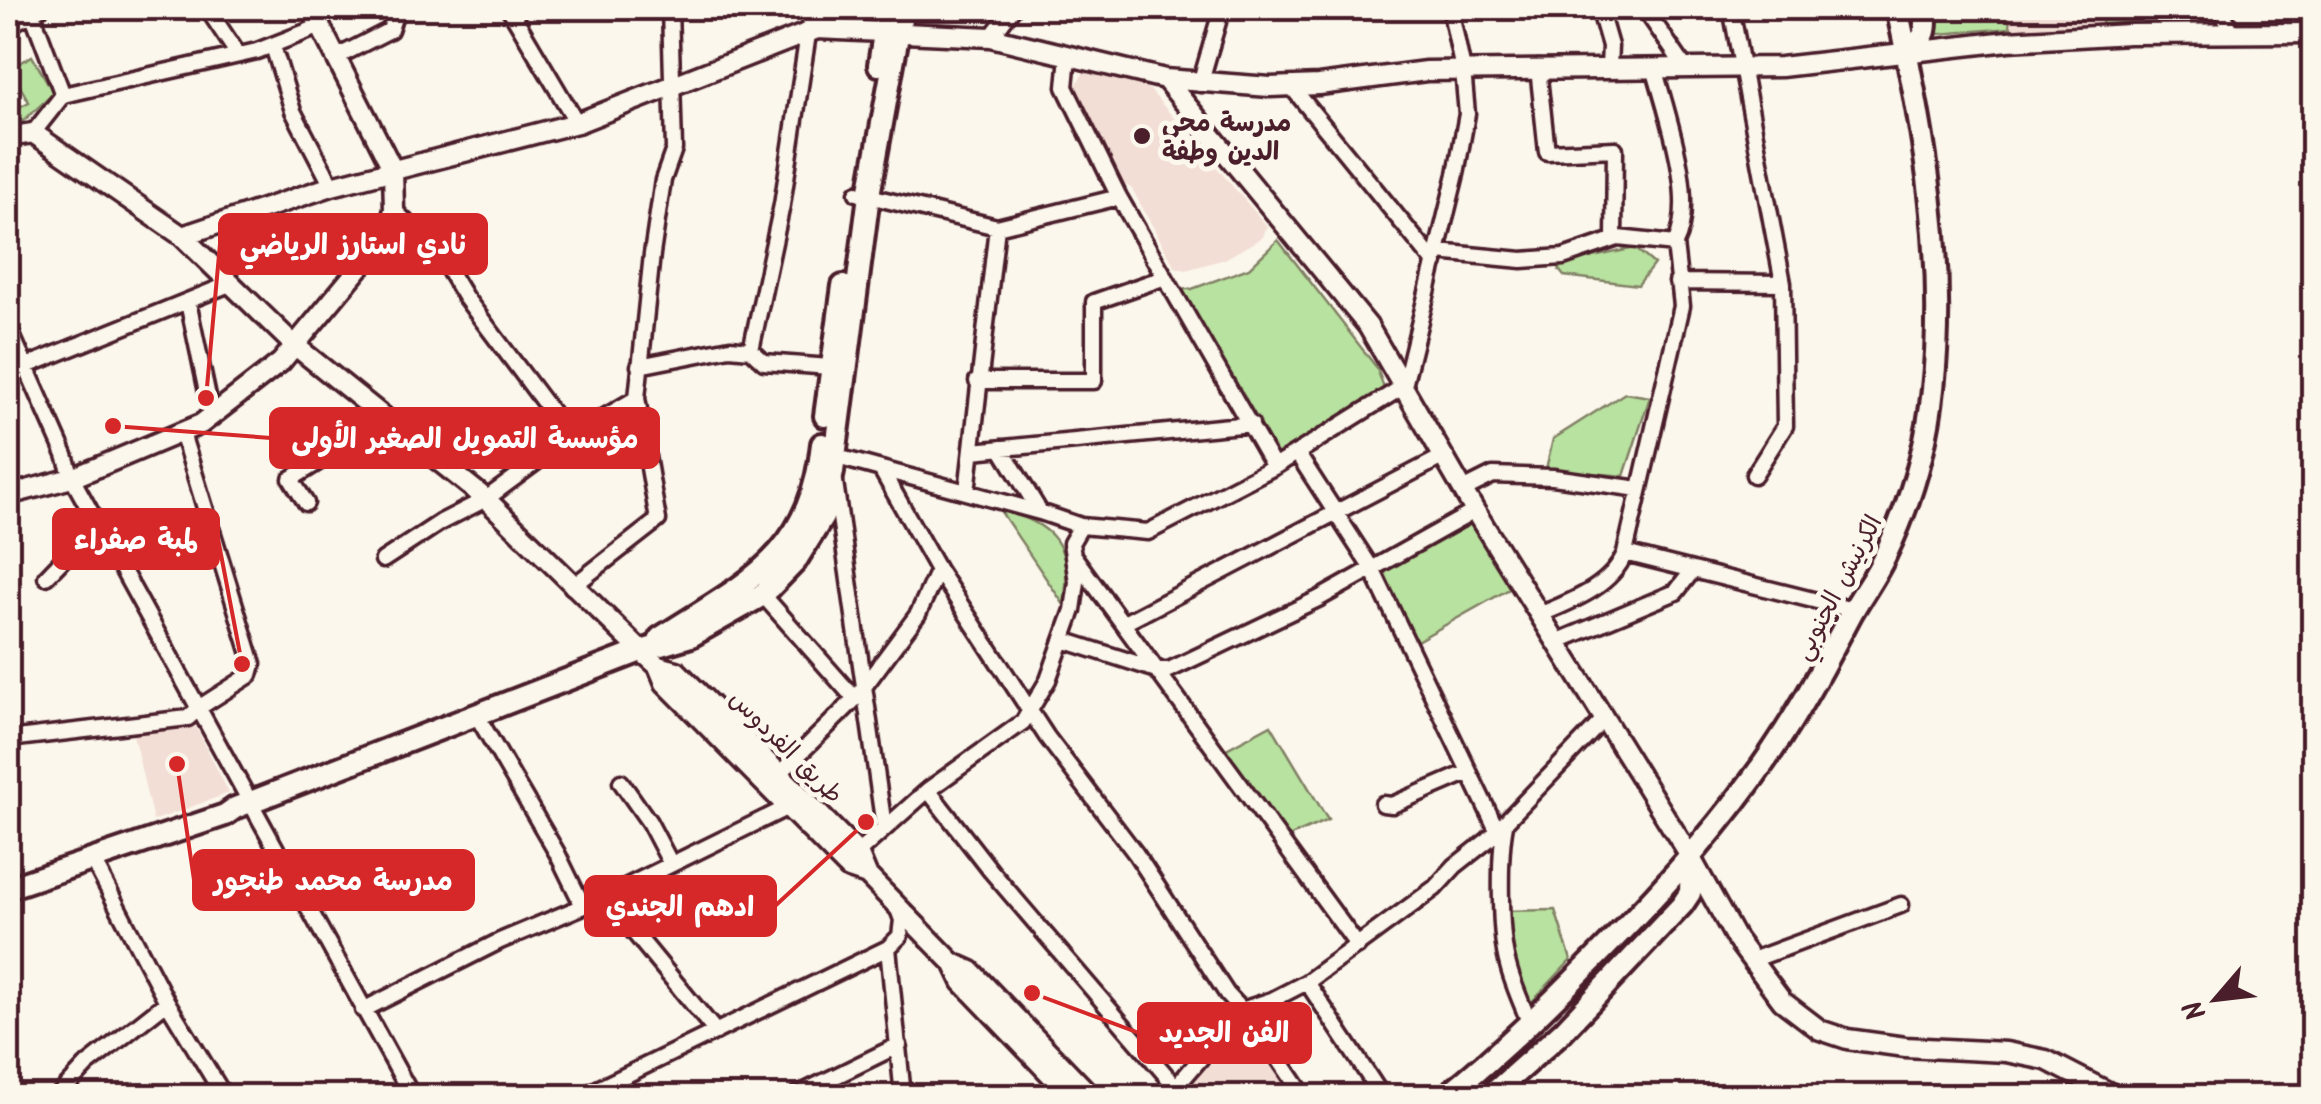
<svg xmlns="http://www.w3.org/2000/svg" width="2321" height="1104" viewBox="0 0 2321 1104" font-family="Kalam,'Playpen Sans Arabic',sans-serif">
<rect width="100%" height="100%" fill="#fbf7ec"/>
<filter id="ink" filterUnits="userSpaceOnUse"><feTurbulence type="fractalNoise" baseFrequency=".01" numOctaves="2"/><feDisplacementMap in="SourceGraphic" scale="20" xChannelSelector="R" yChannelSelector="G"/><feConvolveMatrix kernelMatrix="1 2 1 2 8 2 1 2 1" color-interpolation-filters="sRGB"/></filter>
<g filter="url(#ink)">
<path fill="#f3ded5" d="M2005,8H2103L2104,12L2102,27L2011,28Z
M1084,72L1131,79L1150,90L1267,226L1263,237L1225,259L1186,270L1175,267L1132,189L1118,180L1072,91Z
M196,727L229,793L153,821L133,734Z
M1248,1036L1258,1041L1294,1096H1167Z"/>
<path fill="#b8e29f" stroke="#818065" stroke-width="2.5" d="M1909,8H2005L2011,28L1915,36Z
M2103,8H2210L2211,17L2200,23L2102,27Z
M32,56L54,93L19,125L8,127V113L29,102L10,69Z
M1278,240L1377,368L1385,391L1276,462L1201,324L1175,289H1192L1249,268Z
M1635,248L1654,264L1638,285L1564,276L1559,270L1560,264Z
M1625,393L1650,397L1624,476L1546,469L1553,439Z
M999,509C1055,525 1073,544 1064,605Z
M1470,522L1511,588L1415,642L1378,571Z
M1271,725L1328,820L1284,839L1221,752Z
M1555,910L1571,960L1526,1008L1509,963L1505,911Z"/>
<g fill="none" stroke-linecap="round" stroke-linejoin="round">
<defs>
<path id="minor" d="M207,8L237,53
M509,8L577,123
M802,8L817,29
M1599,8L1610,46L1609,67
M1644,8L1684,66
M1731,8L1783,283L1785,426L1754,475
M2221,8L2231,31
M586,9L589,8
M32,13L63,95L33,133
M8,26L41,8
M991,37L1013,8
M273,46L293,111L332,186
M1068,56L1065,87L1119,197L1274,467
M337,57L390,30L397,8
M1654,67C1666,113 1698,199 1675,244
M1538,68L1547,152L1615,149L1614,239
M1200,84L1222,8
M1291,86L1435,263
M63,95L257,51L321,26
M857,193L997,227L1119,197
M394,210L441,257L465,297L570,437
M1438,252L1522,260L1563,257L1618,238L1675,244L1682,306L1625,553L1853,610
M1677,282L1783,283
M188,302L212,416
M8,326L65,455L72,478L412,1096
M751,350L782,205L808,34
M639,366L730,348L751,350L764,362L830,367
M24,367L232,283
M977,381H1094V302L1163,278
M1001,448L1040,512
M973,451L1251,424
M1297,453L1372,569L1497,830
M826,454L1040,512L1081,526L1148,532L1274,467L1404,386L1456,174L1467,114L1463,70L1450,8
M882,471L938,570L1047,737L1136,854L1227,994L1242,1010L1272,1000L1307,982L1435,888L1455,866L1488,840L1603,720
M835,482L884,827
M1463,490L1493,475L1553,477L1639,489
M967,492L997,227
M306,503L291,479L341,448L334,429L336,426L358,419L373,409
M1075,558L1358,946
M383,560L441,522L486,499L570,437L637,398
M46,577L74,548L102,528
M572,587L658,520L637,398L652,254L663,180L674,149L670,8
M763,595L855,699
M1539,615C1572,601 1611,587 1625,553
M1124,623L1444,456
M1063,640L1157,670H1169L1318,599L1475,511
M1556,642L1676,592L1693,570
M476,714L557,853L583,906
M8,739L188,718L200,707L250,675L253,664L182,433
M772,781L855,699L918,614L938,570
M621,782L649,822L671,864
M928,790L991,871L1176,1087
M1383,804L1392,805L1469,772
M1505,825C1499,855 1499,935 1508,965C1513,985 1522,1004 1530,1024
M853,857L928,790L1023,722L1048,680L1073,610L1077,582L1071,543L1081,526
M93,860L167,1002L224,1096
M605,897L716,1032
M888,948L903,1096
M1752,960L1901,905
M1307,982L1382,1096
M363,1010L500,941L605,897L788,807
M58,1096L87,1065L167,1002
M583,1096L888,948L900,936L902,920L898,909
M795,1096L899,1045
M1163,1096L1176,1087L1242,1010L1251,1018L1304,1096"/>
<path id="tertiary" d="M1165,79L1270,87L1319,85L1426,71L1781,67L2008,41L2129,34L2314,33
M8,137L33,133L182,236L293,344L486,499L641,651L658,666L677,671L858,853L867,875L953,963L962,982L1071,1096
M182,236L332,186L577,123L817,29L991,37L1165,79L1368,326L1475,511L1691,858L1736,939L1782,1001L1820,1030L1847,1039L1905,1047L2006,1052L2046,1060L2116,1096
M8,495L72,478L201,424L281,362L385,237L394,210L393,170L311,8
M658,666L665,683L849,869L867,875
M953,963L971,971L1091,1096"/>
<path id="secondary" d="M1907,51C1926,38 1928,31 1925,8
M879,65L888,8
M825,416L843,286
M660,638C746,582 810,558 822,444
M8,888L225,815L235,808L641,651L691,636L763,595L795,562L823,517L833,472L869,195L903,8
M1446,1096C1503,1051 1555,999 1606,947C1666,886 1724,822 1772,751C1802,707 1826,661 1851,614C1862,594 1876,576 1885,556C1910,504 1927,446 1933,389C1947,261 1924,132 1897,8
M1490,1096L1563,1031L1682,905L1690,893L1691,858"/>
</defs>
<use href="#minor" stroke="#4a1f2b" stroke-width="21"/>
<use href="#tertiary" stroke="#4a1f2b" stroke-width="25"/>
<use href="#secondary" stroke="#4a1f2b" stroke-width="28"/>
<use href="#minor" stroke="#fbf7ec" stroke-width="14"/>
<use href="#tertiary" stroke="#fbf7ec" stroke-width="18"/>
<use href="#secondary" stroke="#fbf7ec" stroke-width="20"/>
</g>
</g>
<circle fill="#4a1f2b" stroke="#fbf7ec" stroke-width="4" cx="1142" cy="136" r="10"/>
<g text-anchor="middle" stroke-width="10" stroke-linejoin="round" paint-order="stroke">
<g font-size="25" font-weight="bold" fill="#4a1f2b" stroke="#fbf7ec" text-anchor="start">
<text x="1162" y="131">مدرسة محي<tspan x="1162" dy="29">الدين وطفة</tspan></text>
</g>
<g font-size="25" fill="#4a1f2b" stroke="#fbf7ec">
<text transform="translate(1837 587) rotate(-62)" y="9">الكرنيش الجنوبي</text>
<text transform="translate(787 746) rotate(45)" y="9">طريق الفردوس</text>
</g>
</g>
<path fill="none" stroke="#d62828" stroke-width="4" d="M206 398L220 244M113 426L271 438M242 664L218 539M177 764L194 880M866 822L775 906M1032 993L1139 1033"/>
<g fill="#d62828" stroke="#fbf7ec" stroke-width="4">
<circle cx="206" cy="398" r="10"/>
<circle cx="113" cy="426" r="10"/>
<circle cx="242" cy="664" r="10"/>
<circle cx="177" cy="764" r="10"/>
<circle cx="866" cy="822" r="10"/>
<circle cx="1032" cy="993" r="10"/>
</g>
<g fill="#d62828" stroke="#d62828" stroke-width="4">
<rect x="220" y="215" width="266" height="58" rx="10"/>
<rect x="271" y="409" width="387" height="58" rx="10"/>
<rect x="54" y="510" width="164" height="58" rx="10"/>
<rect x="194" y="851" width="279" height="58" rx="10"/>
<rect x="586" y="877" width="189" height="58" rx="10"/>
<rect x="1139" y="1004" width="171" height="58" rx="10"/>
</g>
<g font-size="28" text-anchor="middle" font-weight="bold" fill="#fff">
<text x="353" y="254">نادي استارز الرياضي</text>
<text x="465" y="448">مؤسسة التمويل الصغير الأولى</text>
<text x="136" y="549">لمبة صفراء</text>
<text x="333" y="890">مدرسة محمد طنجور</text>
<text x="680" y="916">ادهم الجندي</text>
<text x="1224" y="1042">الفن الجديد</text>
</g>
<rect width="2321" height="1104" fill="none" stroke="#fbf7ec" stroke-width="40"/>
<rect x="20" y="20" width="2281" height="1064" fill="none" stroke="#4a1f2b" stroke-width="4" filter="url(#ink)"/>
<g transform="translate(2216 999) rotate(242)" stroke="#fbf7ec" stroke-width="8" paint-order="stroke">
<path d="M0-8L18 38L0 25L-18 38Z" fill="#4a1f2b"/>
<text y="-15" font-size="28" font-weight="bold" text-anchor="middle" fill="#4a1f2b">N</text>
</g>
</svg>
